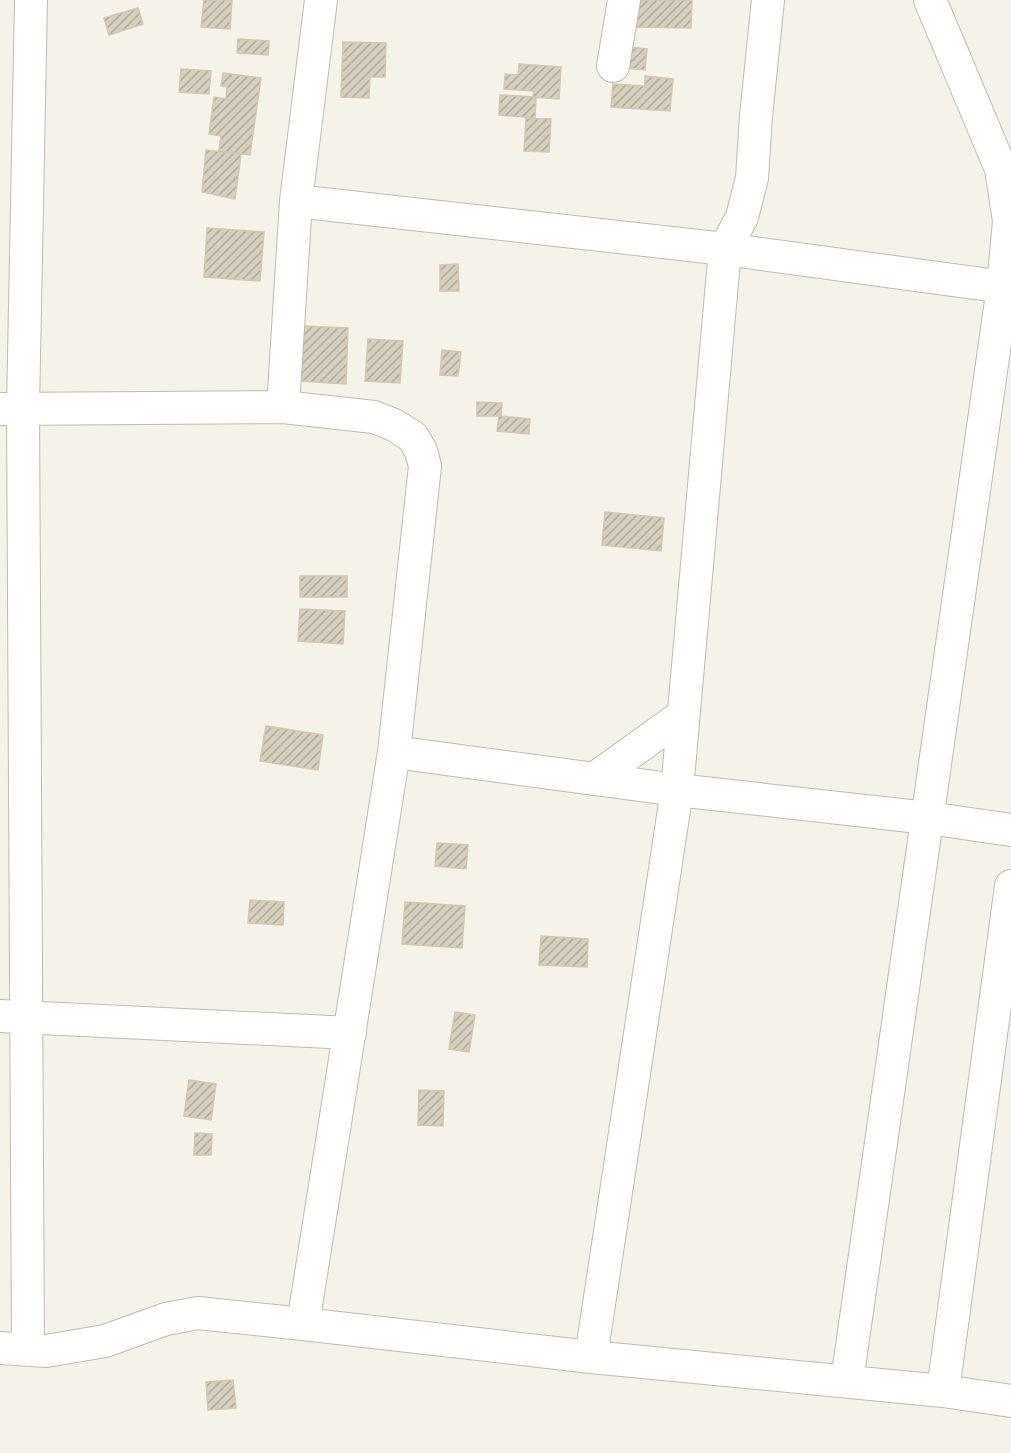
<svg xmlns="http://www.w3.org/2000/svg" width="1011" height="1453" viewBox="0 0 1011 1453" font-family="Ubuntu,sans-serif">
<defs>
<pattern id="building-hatch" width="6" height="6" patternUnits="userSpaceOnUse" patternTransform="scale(1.5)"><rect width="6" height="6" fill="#d6cfbf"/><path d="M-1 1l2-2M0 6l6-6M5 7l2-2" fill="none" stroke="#b0aa9c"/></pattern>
</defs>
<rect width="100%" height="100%" fill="#f5f2ea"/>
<path fill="url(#building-hatch)" stroke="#d1c8b2" stroke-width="1.5" d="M204,0H232L230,29L201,27Z
M636,0H692L691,28L636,27Z
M138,8L143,24L109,35L104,18Z
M238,39L269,41L268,55L237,53Z
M343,42L386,43L385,77H370L369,98L341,97Z
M629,47L647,49L645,70L626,68Z
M519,64L561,67L559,99L533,97L534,91L504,89L505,74L518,75Z
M181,69L211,71L209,94L179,92Z
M223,73L261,78L250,155L219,151L221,136L209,134L214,97L226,99L227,87L221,86Z
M645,76L673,79L670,111L611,107L613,84L645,86Z
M500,95L536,97L535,118L499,115Z
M526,118L551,119L549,152L524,151Z
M206,150L241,154L235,199L202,192Z
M207,228L264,232L260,281L204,277Z
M458,264L459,291H440V265Z
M303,326L348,328L346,384L300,381Z
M368,339L403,341L400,383L365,381Z
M442,350L461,352L458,376L440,375Z
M477,402L502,403L501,416H477Z
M499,416L530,419L529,434L497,431Z
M605,512L664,518L661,551L602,545Z
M300,576H347V597H300Z
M300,609L345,611L343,644L298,641Z
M266,726L323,735L318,770L260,761Z
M437,843L468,845L466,869L435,866Z
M250,900L284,902L283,925L248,923Z
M405,902L465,906L462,948L402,944Z
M541,936L588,939L587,967L539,965Z
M455,1012L475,1015L469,1052L449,1049Z
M189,1080L216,1084L211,1120L184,1116Z
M419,1090L444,1091L443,1126L418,1125Z
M195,1133L212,1134L211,1155H194Z
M233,1380L236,1408L208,1410L206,1382Z"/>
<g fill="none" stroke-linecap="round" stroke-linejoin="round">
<defs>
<path id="minor" d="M613,66L624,0
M296,201L725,249L1011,288
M283,407L296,201L321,0
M0,409L283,407L374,417L394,425L413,437L421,451L425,466L394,752L303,1324
M394,752L677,790L928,818L1011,830
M594,779L683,715
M0,1016L350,1033
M0,1348L46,1351L105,1341L166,1319L198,1313L303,1324L591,1357L943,1391L1011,1401
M28,1349L23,409L31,0
M591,1357L677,790L725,249L742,217L752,178L756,116L768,0
M847,1381L1003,287L1009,221L1001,169L930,0
M943,1391L1011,886"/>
</defs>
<use href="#minor" stroke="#c0bbac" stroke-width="34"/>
<use href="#minor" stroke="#fff" stroke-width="32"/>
</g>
</svg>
